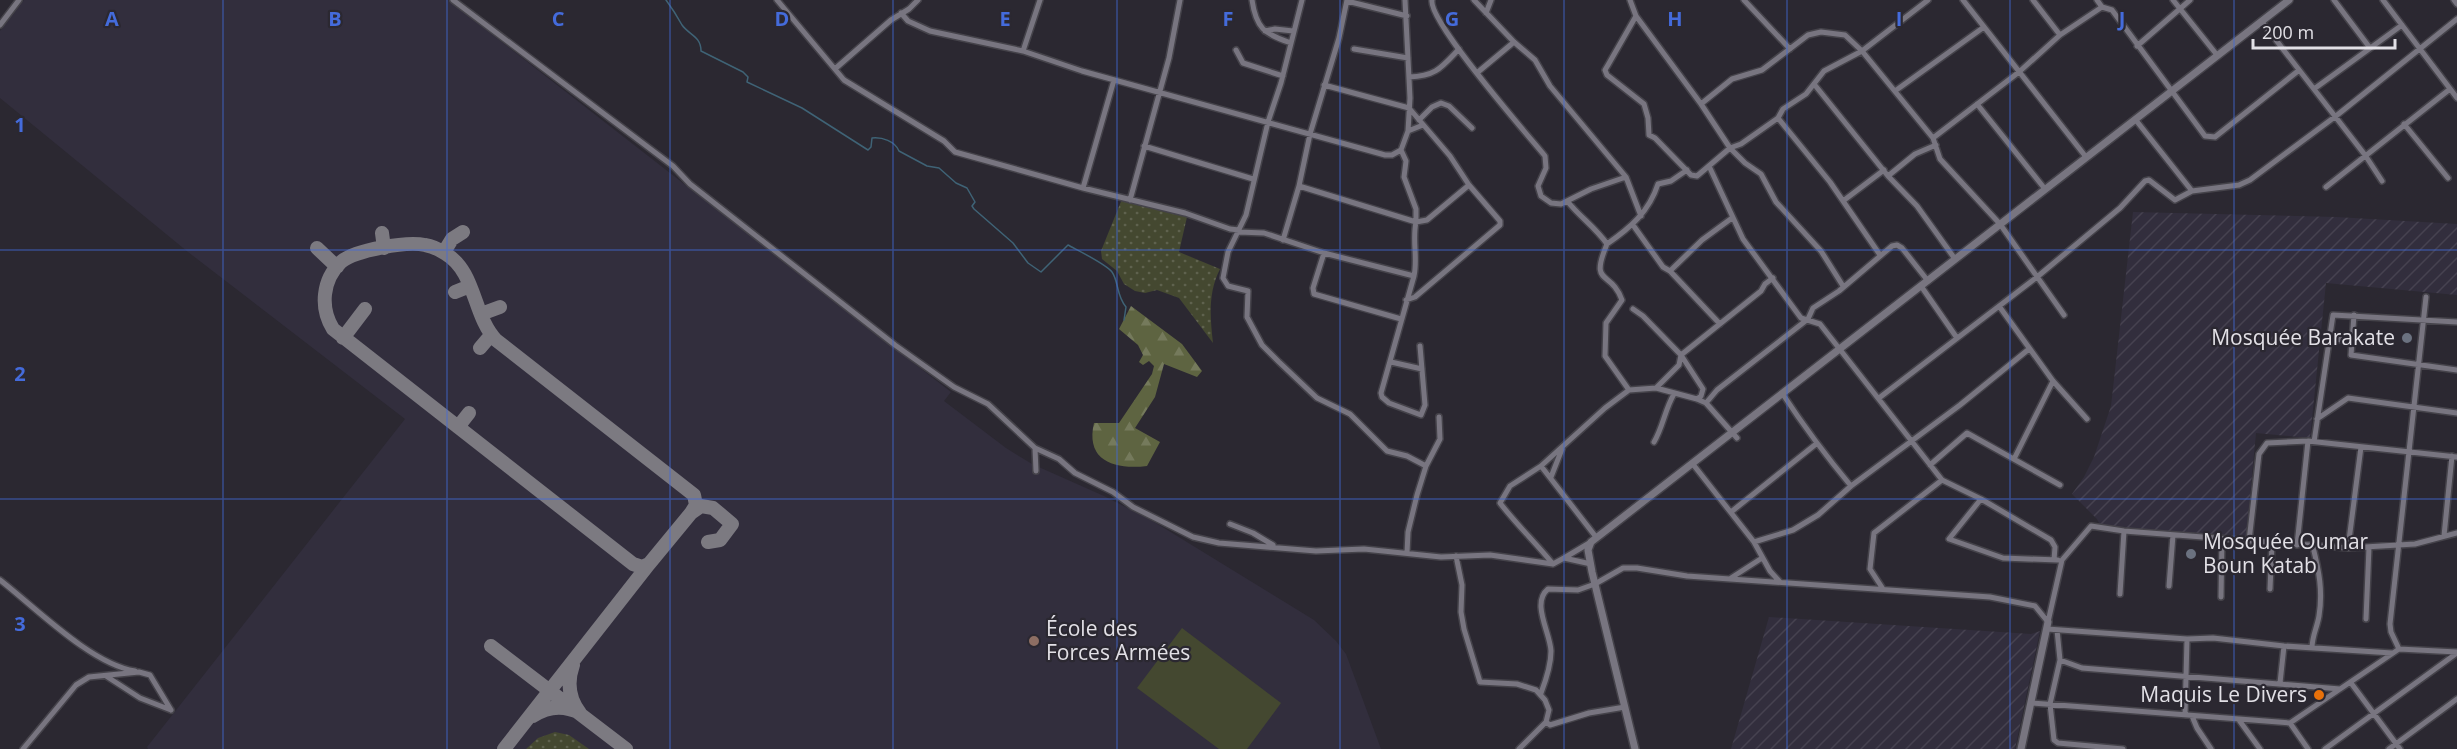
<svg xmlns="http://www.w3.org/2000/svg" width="2457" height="749" viewBox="0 0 2457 749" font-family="'Open Sans',sans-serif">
<defs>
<pattern id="industrial-furrows" width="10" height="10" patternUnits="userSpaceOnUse" patternTransform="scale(1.5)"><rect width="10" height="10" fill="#322e3d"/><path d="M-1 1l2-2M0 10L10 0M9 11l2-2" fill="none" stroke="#464250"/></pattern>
<pattern id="grass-dots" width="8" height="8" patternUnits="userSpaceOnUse" patternTransform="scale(1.5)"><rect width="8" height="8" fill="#444830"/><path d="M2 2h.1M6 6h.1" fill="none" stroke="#5f624e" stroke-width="1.8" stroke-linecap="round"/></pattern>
<pattern id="forest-firs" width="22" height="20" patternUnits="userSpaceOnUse" patternTransform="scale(1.5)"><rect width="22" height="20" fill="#5e6441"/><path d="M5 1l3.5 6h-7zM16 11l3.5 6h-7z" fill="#757a5c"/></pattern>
</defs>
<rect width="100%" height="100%" fill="#2b2831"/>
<path fill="#322e3d" d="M24,0H448L951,392L944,401L1006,448L1032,464L1104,496L1151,520L1314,620L1336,641L1346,654L1381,749H148L147,747L405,419L188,252L0,98V31Z"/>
<path fill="url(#industrial-furrows)" d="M2133,212L2336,217L2457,224V295L2326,283L2310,438L2256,433L2246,538L2102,529L2097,519L2072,494L2084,477L2094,457L2111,406Z
M1769,617L2031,634L2040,631L2015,749H1731Z"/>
<path fill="url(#grass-dots)" d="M1122,199L1187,217L1179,252L1220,269C1208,293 1210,316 1213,343L1179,298L1157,290L1145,293L1135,291L1124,284L1117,271L1102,259L1101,251Z
M555,732L569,735L589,749H526L538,738Z"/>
<path fill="url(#forest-firs)" d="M1131,306L1182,344L1202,371L1197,377L1164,364L1155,397L1135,428L1160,442L1147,466C1115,470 1085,461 1094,423H1119L1152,374L1154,366L1149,361L1143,365L1139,362L1143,355L1138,345L1119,329Z"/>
<path fill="#444830" d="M1182,628L1281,703L1247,749H1219L1137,688Z"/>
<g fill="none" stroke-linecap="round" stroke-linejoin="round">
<path stroke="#3f6376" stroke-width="1.5" d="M666,0C672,8 677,16 682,25C689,35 701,36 701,51L743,72L748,77L747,82L802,108L868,150L871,147L872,138C882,137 895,141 899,151L927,166L939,168L956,183L967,188L975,202L972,206L974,209L1013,243L1028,263L1041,272L1068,245C1077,250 1106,264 1112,272C1119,282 1116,295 1126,307L1124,320"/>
<path stroke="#7c7a81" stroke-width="14" d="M382,233L384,248
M317,248L337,267
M444,252L452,239L463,232
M455,292L470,286
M481,314L500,307
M343,338L365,309
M480,348L491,335
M458,427L469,413
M649,564L642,567L633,564L333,329C320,308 322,280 341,262C355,250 407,241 425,245C432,246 440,250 446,254C476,272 473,316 496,340L694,495L696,505L691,513
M491,646L626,749
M533,716C548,706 564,705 580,713C569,699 567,682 573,665
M504,749L649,564L691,513L701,506L713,508L732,524L720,540L708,542"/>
<defs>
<path id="minor" d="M453,0L673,166L690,184L895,345L954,387L988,404L1035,448L1059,459L1075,473L1113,492L1133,507L1193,537L1219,543L1316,551L1364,549L1441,557L1490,555L1553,564L1564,558L1591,564
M777,0L844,80L944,141L955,152L1083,188L1185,213L1230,229L1239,230
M1252,0C1256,28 1264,34 1291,43
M1302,0L1281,83L1268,122L1246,215L1228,252L1223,278L1228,286L1248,291L1247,317L1262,345L1279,362L1317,398L1350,414L1387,451L1407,456L1426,466
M1347,0L1339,38L1310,134L1299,186L1416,222C1412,241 1418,258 1414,276
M1432,0C1428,21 1526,133 1545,156L1546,168L1538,186L1541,196L1551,203L1561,204L1591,189L1626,177
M1474,0L1514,42L1535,60L1550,86L1626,177L1641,216
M1630,0L1636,16L1701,104L1730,148L1745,163L1761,174L1776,202L1821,251L1843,286
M1744,0L1790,49
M1963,0L2086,157
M2033,0L2060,35
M2097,0L2102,7L2112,10L2205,136L2215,137L2298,71
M2173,0L2217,55
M2334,0L2370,48
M2383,0L2457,98
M2454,0L2457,4
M1347,1L1407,16
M901,13L908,21L930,31L1023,51L1082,71L1385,155H1392L1401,150
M1486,13L1491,0
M1636,16L1608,65L1605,70L1607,75L1644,104L1648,118L1649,135L1655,138L1691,175L1697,176L1730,148L1741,144L1778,118L1783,109L1806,94L1824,71L1862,51L1928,0
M2262,22L2365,155L2382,181
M0,25L19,0
M1265,31L1275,29L1293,31
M2137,46L2190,0
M1354,49L1408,58
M1236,50L1243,63L1283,76
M1023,51L1040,0
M836,68L891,20L909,9L918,0
M1478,72L1514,42
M1409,77C1436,76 1441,68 1459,49
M1814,84L1888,176L1917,206L1955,259
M1324,85L1409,108L1450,156L1469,185L1427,220L1416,222V209L1404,177L1406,161L1401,150L1408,131L1410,98L1405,0
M2314,89L2402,25
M1895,91L1984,27
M1701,104L1732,79L1762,70L1808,35L1821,32L1845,35L1862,51L1933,138L1940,159L2000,224L2064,315
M1977,104L2045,189
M1778,118L1830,182L1880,255
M2135,119L2192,191
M1419,120L1432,107L1441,103L1449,106L1472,128
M2404,124L2448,178
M1408,131L1423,125
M1933,138L2019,72L2060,35L2102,7
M1144,146L1253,179
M1709,166L1743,239L1798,314L1801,318L1820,324L1942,480L1981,499L2051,540L2055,547L2054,560
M1888,176L1915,154L1936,145
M2326,187L2450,89
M1083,188L1114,80
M1130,200L1169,58L1180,0
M1843,201L1884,170
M1568,202C1580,217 1596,228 1607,244C1589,287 1611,269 1622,300L1606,323L1605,356L1629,390
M1633,225L1663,267L1670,271L1720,324
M1239,232L1264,233L1324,253L1414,276L1381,393L1382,397L1389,403L1421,415L1425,405L1420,346
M1283,240L1299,186
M1607,244C1630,228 1649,212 1658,184L1671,181L1687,170
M1324,253L1313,288L1314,294L1401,319
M1670,271L1702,240L1732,218
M1921,286L1957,338
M1406,300L1415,297L1500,225V221L1469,185
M1999,306L2053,381L2087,419
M1633,309L1643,316L1681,355L1679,365L1656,388
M2354,315L2351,355L2457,370
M2328,338L2350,341
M1391,362L1422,369
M1782,393C1803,425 1826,456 1851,486
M1879,398L2037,277L2120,208L2145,181L2149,180L2175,200L2192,191L2239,185L2250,180L2336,116L2457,19
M1697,399L1701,396L1703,389L1681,355L1761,291L1765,284L1773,278
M1706,403L1717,390L1808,319L1813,308L1839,291L1892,246L1897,245L1902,248L1928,281
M2317,419L2348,398L2457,413
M1654,442C1663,427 1665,409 1674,394
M2314,442L2333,315L2457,322
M1035,448L1036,471
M2014,459L2053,381
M1692,463L1754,542L1770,571L1780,582
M1930,465L1967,433L2060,485
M1541,466L1596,537
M1551,477L1562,449
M1981,499L1949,539L2003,558L2058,560
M1731,512L1816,444
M1230,524L1253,533L1273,545
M2444,536L2452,456
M2249,541L2259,454L2267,443L2308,441L2457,457
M1754,542L1793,530L1818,515L1851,486L1960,405L2029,349
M2297,545L2308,441
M2348,548L2361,447
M1407,553L1408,532L1417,495L1426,466L1440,439L1439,417
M1456,556L1462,585L1461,612L1464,629L1480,682L1517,684L1536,690L1545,700L1549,710L1546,722L1519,749
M1564,558L1591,542
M1553,564C1536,543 1516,524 1500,503L1510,486L1541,466L1605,408L1629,390L1656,388L1697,399L1706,403L1737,438
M1731,578L1762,558
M0,580C36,608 91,664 135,671
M2169,586L2173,535
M1883,589L1870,569L1874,533L1942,480
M2270,589L2272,543
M2120,594L2124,531
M2221,597L2222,539
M2366,619L2369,547
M2048,622L2062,560L2091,526L2124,531L2348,548L2415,544L2457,533
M2047,629L2187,639L2213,638L2284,646L2392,653
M2057,630L2060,660L2050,704L2054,740L2058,743L2123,749
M2312,648C2312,636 2317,628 2319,616C2323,591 2319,571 2313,547
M2399,649L2391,632L2390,624L2426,297
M2060,660L2082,668L2340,689
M106,676L140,698L171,710
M2280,683L2284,646
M2351,683L2400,749
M1541,693C1546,680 1551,665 1551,651C1550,632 1531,603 1548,589L1578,590L1595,584L1623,568H1637L1687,576L1990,597L2035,606L2048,622
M2031,703L2290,723L2399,649L2457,652
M2185,715L2187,639
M2192,716L2197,728L2211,749
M2239,720L2260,749
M1546,722L1550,725L1589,713L1625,707
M2290,723L2308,749
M23,749L76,685L89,677L139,672L150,675L171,710
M2325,749L2457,653
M2389,749L2457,699"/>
<path id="tertiary" d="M1635,749L1592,572L1588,550L1591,542L2289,0
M2021,749L2048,622"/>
</defs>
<use href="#minor" stroke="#45434a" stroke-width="8"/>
<use href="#tertiary" stroke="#45434a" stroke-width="10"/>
<use href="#minor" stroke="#787580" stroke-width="5"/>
<use href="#tertiary" stroke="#787580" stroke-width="7"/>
</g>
<path fill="none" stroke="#446bdb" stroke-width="1.5" stroke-opacity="0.55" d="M223,0V749M447,0V749M670,0V749M893,0V749M1117,0V749M1340,0V749M1564,0V749M1787,0V749M2010,0V749M2234,0V749M0,250H2457M0,499H2457"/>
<g fill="#6b7280" stroke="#2b2831" stroke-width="2">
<circle cx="2407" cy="338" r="6"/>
<circle cx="2191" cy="554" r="6"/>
</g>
<circle fill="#8d6e63" stroke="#2b2831" stroke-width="2" cx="1034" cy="641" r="6"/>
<circle fill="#e8710a" stroke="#2b2831" stroke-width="2" cx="2319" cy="695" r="6"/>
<g text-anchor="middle" stroke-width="4.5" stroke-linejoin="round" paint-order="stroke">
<g font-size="21" fill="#e2e0e6" stroke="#2b2831" text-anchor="end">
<text x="2395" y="345">Mosquée Barakate</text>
<text x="2203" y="549" text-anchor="start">Mosquée Oumar<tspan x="2203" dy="24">Boun Katab</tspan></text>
<text x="1046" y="636" text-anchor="start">École des<tspan x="1046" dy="24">Forces Armées</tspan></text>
<text x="2307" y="702">Maquis Le Divers</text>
</g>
</g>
<g font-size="20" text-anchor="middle" font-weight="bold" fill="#446bdb" stroke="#2b2831" stroke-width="4.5" stroke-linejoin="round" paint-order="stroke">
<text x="112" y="26">A</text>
<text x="335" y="26">B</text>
<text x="558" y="26">C</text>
<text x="782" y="26">D</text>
<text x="1005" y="26">E</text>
<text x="1228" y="26">F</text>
<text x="1452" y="26">G</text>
<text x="1675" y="26">H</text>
<text x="1899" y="26">I</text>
<text x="2122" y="26">J</text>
<text x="20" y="132">1</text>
<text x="20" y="381">2</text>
<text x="20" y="631">3</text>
</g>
<path d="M2253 39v9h142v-9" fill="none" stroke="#e2e0e6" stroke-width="3"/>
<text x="2262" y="39" font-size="18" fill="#e2e0e6" stroke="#2b2831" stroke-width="4.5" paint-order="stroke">200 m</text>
</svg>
